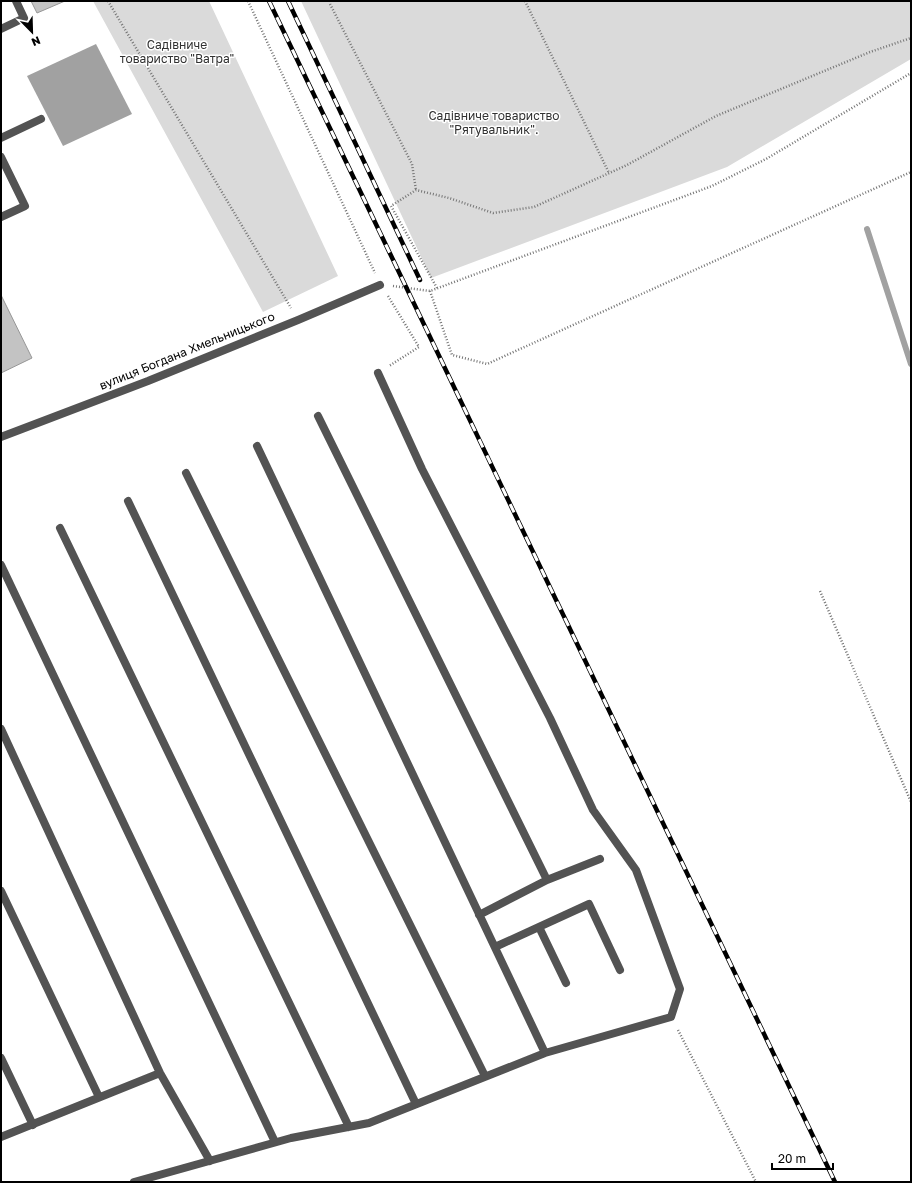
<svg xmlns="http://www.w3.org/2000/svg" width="912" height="1183" viewBox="0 0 912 1183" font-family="'Golos Text',sans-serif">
<rect width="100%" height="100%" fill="#fff"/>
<path fill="#dadada" d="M93,1H209L338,276L263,312Z
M301,1H911V59L727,167L431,278Z"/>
<path fill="#a1a1a1" d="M96,44L132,114L63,146L27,76Z"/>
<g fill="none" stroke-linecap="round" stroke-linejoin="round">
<path stroke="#a1a1a1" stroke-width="6" d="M867,229L911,364"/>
</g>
<path fill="#c3c3c3" stroke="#979797" d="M31,1H65L37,13Z
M1,295L32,358L1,373Z"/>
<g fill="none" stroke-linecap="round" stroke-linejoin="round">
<path stroke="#757575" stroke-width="2.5" stroke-dasharray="1 2" stroke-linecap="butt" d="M108,1L291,308
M248,1L375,273
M525,1L609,173
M330,4L412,164L416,190
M393,286L430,291L712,186L766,159L911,73
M437,288L391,206L416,190L449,198L493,213L534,207L627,165L716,116L870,52L911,38
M430,291L452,355L487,364L911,172
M388,296L419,347L389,366
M820,591L911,802
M678,1030L756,1182"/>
<path stroke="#535353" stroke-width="8" d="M1,29L24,18L16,1
M1,138L41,119
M1,157L25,206L1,217
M318,416L547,880
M1,437L148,381L298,320L380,285
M257,446L545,1053
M186,473L485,1076
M128,501L416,1104
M60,528L349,1127
M1,565L275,1142
M1,729L160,1073L210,1161
M1,891L99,1097
M479,915L547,880L600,859
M539,927L566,983
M495,947L589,904L620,970
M1,1058L33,1125
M1,1137L160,1073
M134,1182L291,1138L369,1123L545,1053L671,1017L680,989L636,870L593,810L550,718L422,469L378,373"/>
<defs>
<path id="rail" d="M269,1L835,1182
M288,1L420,280"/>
</defs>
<use href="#rail" stroke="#000" stroke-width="4.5"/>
<use href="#rail" stroke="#fff" stroke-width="3" stroke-dasharray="9" stroke-linecap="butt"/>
</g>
<g text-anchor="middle" stroke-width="3" stroke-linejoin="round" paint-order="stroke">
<g font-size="12" fill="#313131" stroke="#fff">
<text x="177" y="49">Садівниче<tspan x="177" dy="14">товариство "Ватра"</tspan></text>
<text x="494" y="120">Садівниче товариство<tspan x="494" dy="14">"Рятувальник".</tspan></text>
</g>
<g font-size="12" fill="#000" stroke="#fff">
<text transform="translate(187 351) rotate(-22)" y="4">вулиця Богдана Хмельницького</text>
</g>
</g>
<rect width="912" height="1183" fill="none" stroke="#000000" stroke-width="4"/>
<g transform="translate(32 32) rotate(157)" stroke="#ffffff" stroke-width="3" paint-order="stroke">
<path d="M0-3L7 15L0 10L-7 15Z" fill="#000000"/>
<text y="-6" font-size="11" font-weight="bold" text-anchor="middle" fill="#000000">N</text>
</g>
<path d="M772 1163v6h61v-6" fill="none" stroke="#000000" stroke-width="2"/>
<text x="778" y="1163" font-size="12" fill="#000000" stroke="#ffffff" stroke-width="3" paint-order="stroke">20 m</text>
</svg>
